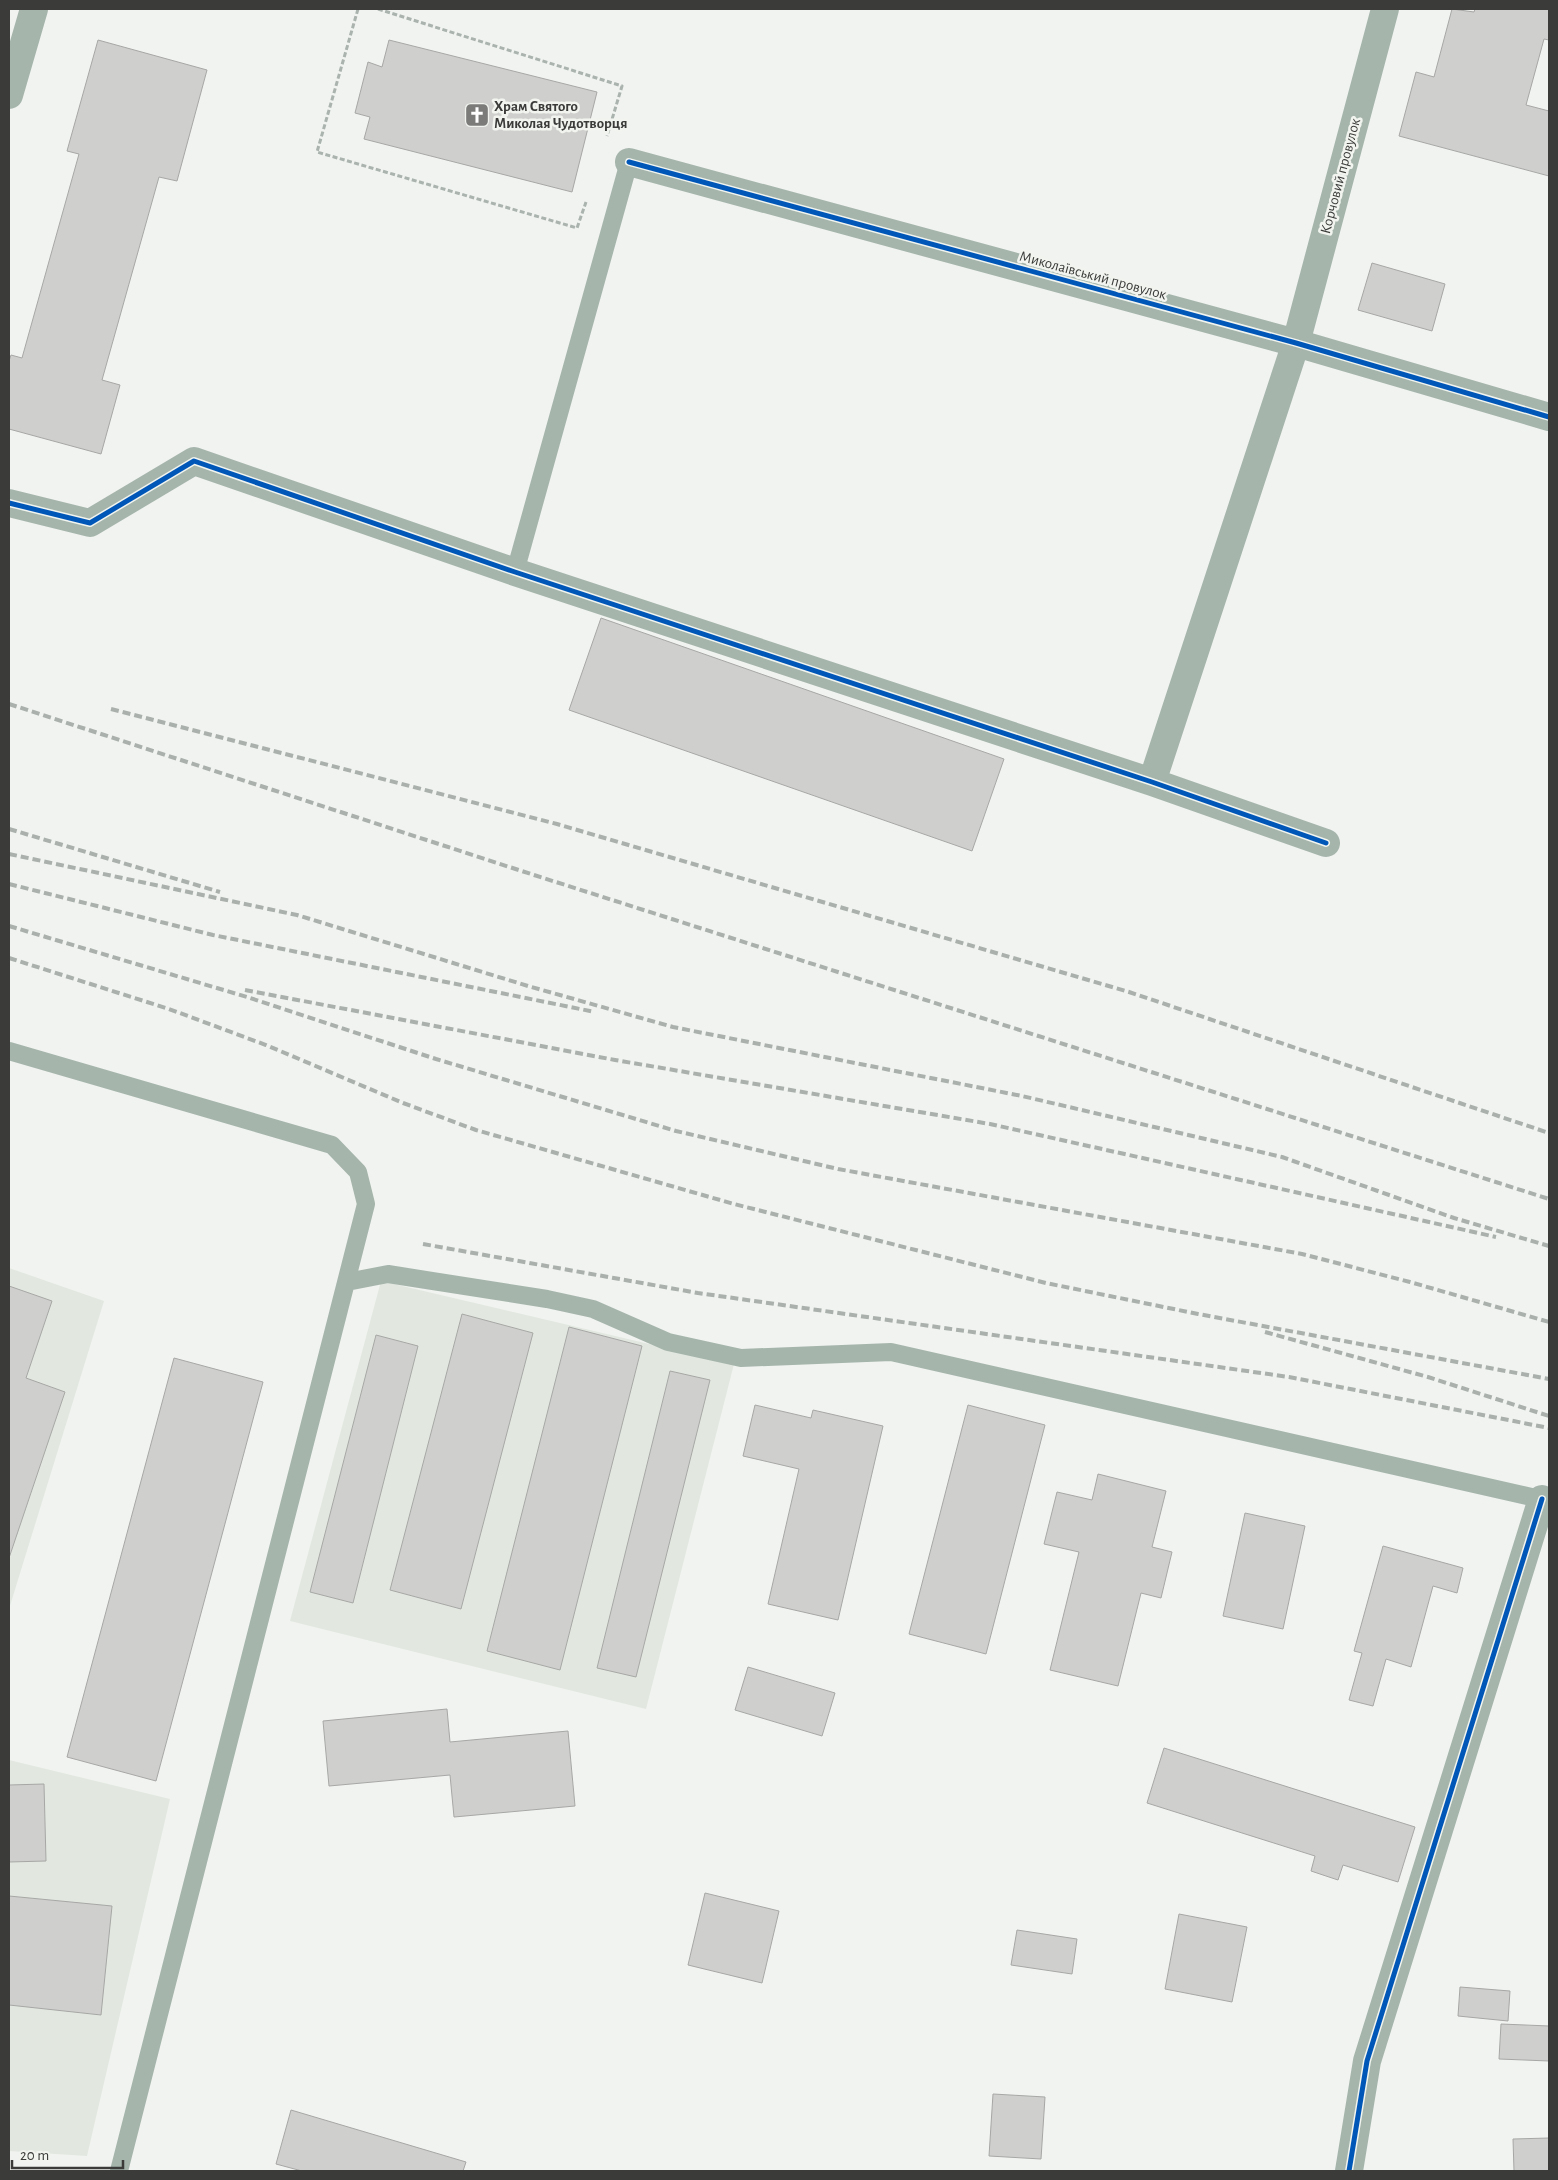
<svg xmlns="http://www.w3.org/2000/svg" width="1558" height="2180" viewBox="0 0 1558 2180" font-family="'Alegreya Sans',sans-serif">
<rect width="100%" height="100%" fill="#f1f3f0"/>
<path fill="#e2e8e0" d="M9,1268L104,1301L9,1609Z
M381,1281L734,1364L646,1709L290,1621Z
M9,1760L170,1799L87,2156L9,2151Z"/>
<path fill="#cfd0cd" stroke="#a7a8a6" d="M1452,9L1474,12L1475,9H1549V40L1544,39L1526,105L1549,111V176L1399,136L1416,72L1434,77Z
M98,40L207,70L177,181L159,177L102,380L120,385L101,454L9,429V361L11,355L22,358L79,154L67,151Z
M389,40L597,92L572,192L364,139L370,117L355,113L368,62L382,67Z
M1372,263L1445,284L1432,331L1358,310Z
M601,618L1004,759L972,851L569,710Z
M9,1286L52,1301L26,1378L65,1392L9,1558Z
M462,1314L533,1333L461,1609L390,1590Z
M569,1327L642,1346L560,1670L487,1651Z
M376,1335L418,1346L353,1603L310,1592Z
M174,1358L263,1382L156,1781L67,1757Z
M670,1371L710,1380L636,1677L597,1668Z
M755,1405L811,1418L813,1410L883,1426L838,1620L768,1604L799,1469L743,1456Z
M968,1405L1045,1425L986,1654L909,1634Z
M1098,1474L1166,1491L1152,1547L1172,1552L1161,1598L1141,1593L1118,1686L1050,1670L1079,1552L1044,1544L1057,1492L1092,1500Z
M1245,1513L1305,1526L1283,1629L1223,1616Z
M1383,1546L1463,1568L1457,1593L1433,1586L1411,1667L1386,1659L1373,1706L1349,1700L1362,1653L1354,1651Z
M748,1667L835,1693L822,1736L735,1710Z
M447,1709L450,1742L568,1731L575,1806L454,1817L450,1775L329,1786L323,1721Z
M1164,1748L1415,1827L1398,1882L1343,1865L1338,1880L1311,1871L1315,1856L1147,1803Z
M44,1784L46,1861L9,1862V1785Z
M705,1893L779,1911L762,1983L688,1965Z
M9,1896L112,1906L101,2015L9,2005Z
M1179,1914L1247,1927L1232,2002L1165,1989Z
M1017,1930L1077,1939L1072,1974L1011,1965Z
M1460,1987L1510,1991L1508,2021L1458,2016Z
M1501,2024L1549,2026V2061L1499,2059Z
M993,2094L1045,2097L1041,2159L989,2156Z
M291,2110L466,2162L463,2171H302L276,2164Z
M1549,2138V2171H1514L1513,2139Z"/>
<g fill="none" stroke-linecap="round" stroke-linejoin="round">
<path stroke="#aab3ad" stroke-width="3" stroke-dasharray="5 2.5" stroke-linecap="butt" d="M358,9L317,152L577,228L586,202
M378,9L622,86L607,136"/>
<path stroke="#a5b5ac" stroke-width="18" d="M515,572L629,162
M9,1051L332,1145L358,1172L366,1204L119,2171
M347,1282L388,1274L547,1299L593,1309L668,1342L741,1358L891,1352L1549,1501"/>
<path stroke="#a5b5ac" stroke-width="28" d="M9,95L34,9
M629,162L1296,343L1549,417
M9,503L90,523L194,461L515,572L1152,782L1326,843
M1152,782L1296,343L1385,9
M1349,2171L1367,2061L1542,1499"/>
<path stroke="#aab0ab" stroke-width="4" stroke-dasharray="8 4" stroke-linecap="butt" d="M9,704L534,875L1549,1199
M111,709L557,824L1129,992L1549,1133
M9,829L220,892
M9,854L297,915L528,986L673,1027L1022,1096L1282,1157L1454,1218L1549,1246
M9,884L213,935L595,1012
M9,926L247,997L436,1059L676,1131L838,1169L1302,1254L1410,1282L1549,1322
M9,958L169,1009L266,1045L403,1103L476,1130L734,1204L1046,1283L1198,1314L1549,1379
M245,990L615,1060L990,1124L1496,1237
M423,1244L698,1293L1289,1377L1549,1428
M1265,1332L1428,1377L1549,1416"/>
<defs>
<path id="cycleway" d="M629,162L1296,343L1549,417
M9,503L90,523L194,461L515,572L1152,782L1326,843
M1349,2171L1367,2061L1542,1499"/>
</defs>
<use href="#cycleway" stroke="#f1f4ef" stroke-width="8"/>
<use href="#cycleway" stroke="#0057b8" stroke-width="5"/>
</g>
<defs>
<symbol id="church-square" viewBox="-11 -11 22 22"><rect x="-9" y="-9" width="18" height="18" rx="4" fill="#7b7c7a" stroke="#f1f4ef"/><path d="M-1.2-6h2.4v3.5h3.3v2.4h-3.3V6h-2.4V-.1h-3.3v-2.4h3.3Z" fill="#fff"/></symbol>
</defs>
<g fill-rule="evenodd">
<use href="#church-square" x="463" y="101" width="28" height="28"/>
</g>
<g text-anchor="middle" stroke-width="5" stroke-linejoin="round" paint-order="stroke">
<g font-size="15" font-weight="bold" fill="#3b3c3a" stroke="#f1f4ef" text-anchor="start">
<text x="494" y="111">Храм Святого<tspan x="494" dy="17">Миколая Чудотворця</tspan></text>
</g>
<g font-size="15" fill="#3b3c3a" stroke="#f1f4ef">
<text transform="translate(1340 176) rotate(-75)" y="5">Корчовий провулок</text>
<text transform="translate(1093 275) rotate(15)" y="5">Миколаївський провулок</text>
</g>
</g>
<rect width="1558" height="2180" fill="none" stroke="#3b3c3a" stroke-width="20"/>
<path d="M12 2160v8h111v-8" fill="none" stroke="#3b3c3a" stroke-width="2.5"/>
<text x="20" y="2160" font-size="15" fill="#3b3c3a" stroke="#f1f4ef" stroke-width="4" paint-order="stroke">20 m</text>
</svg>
